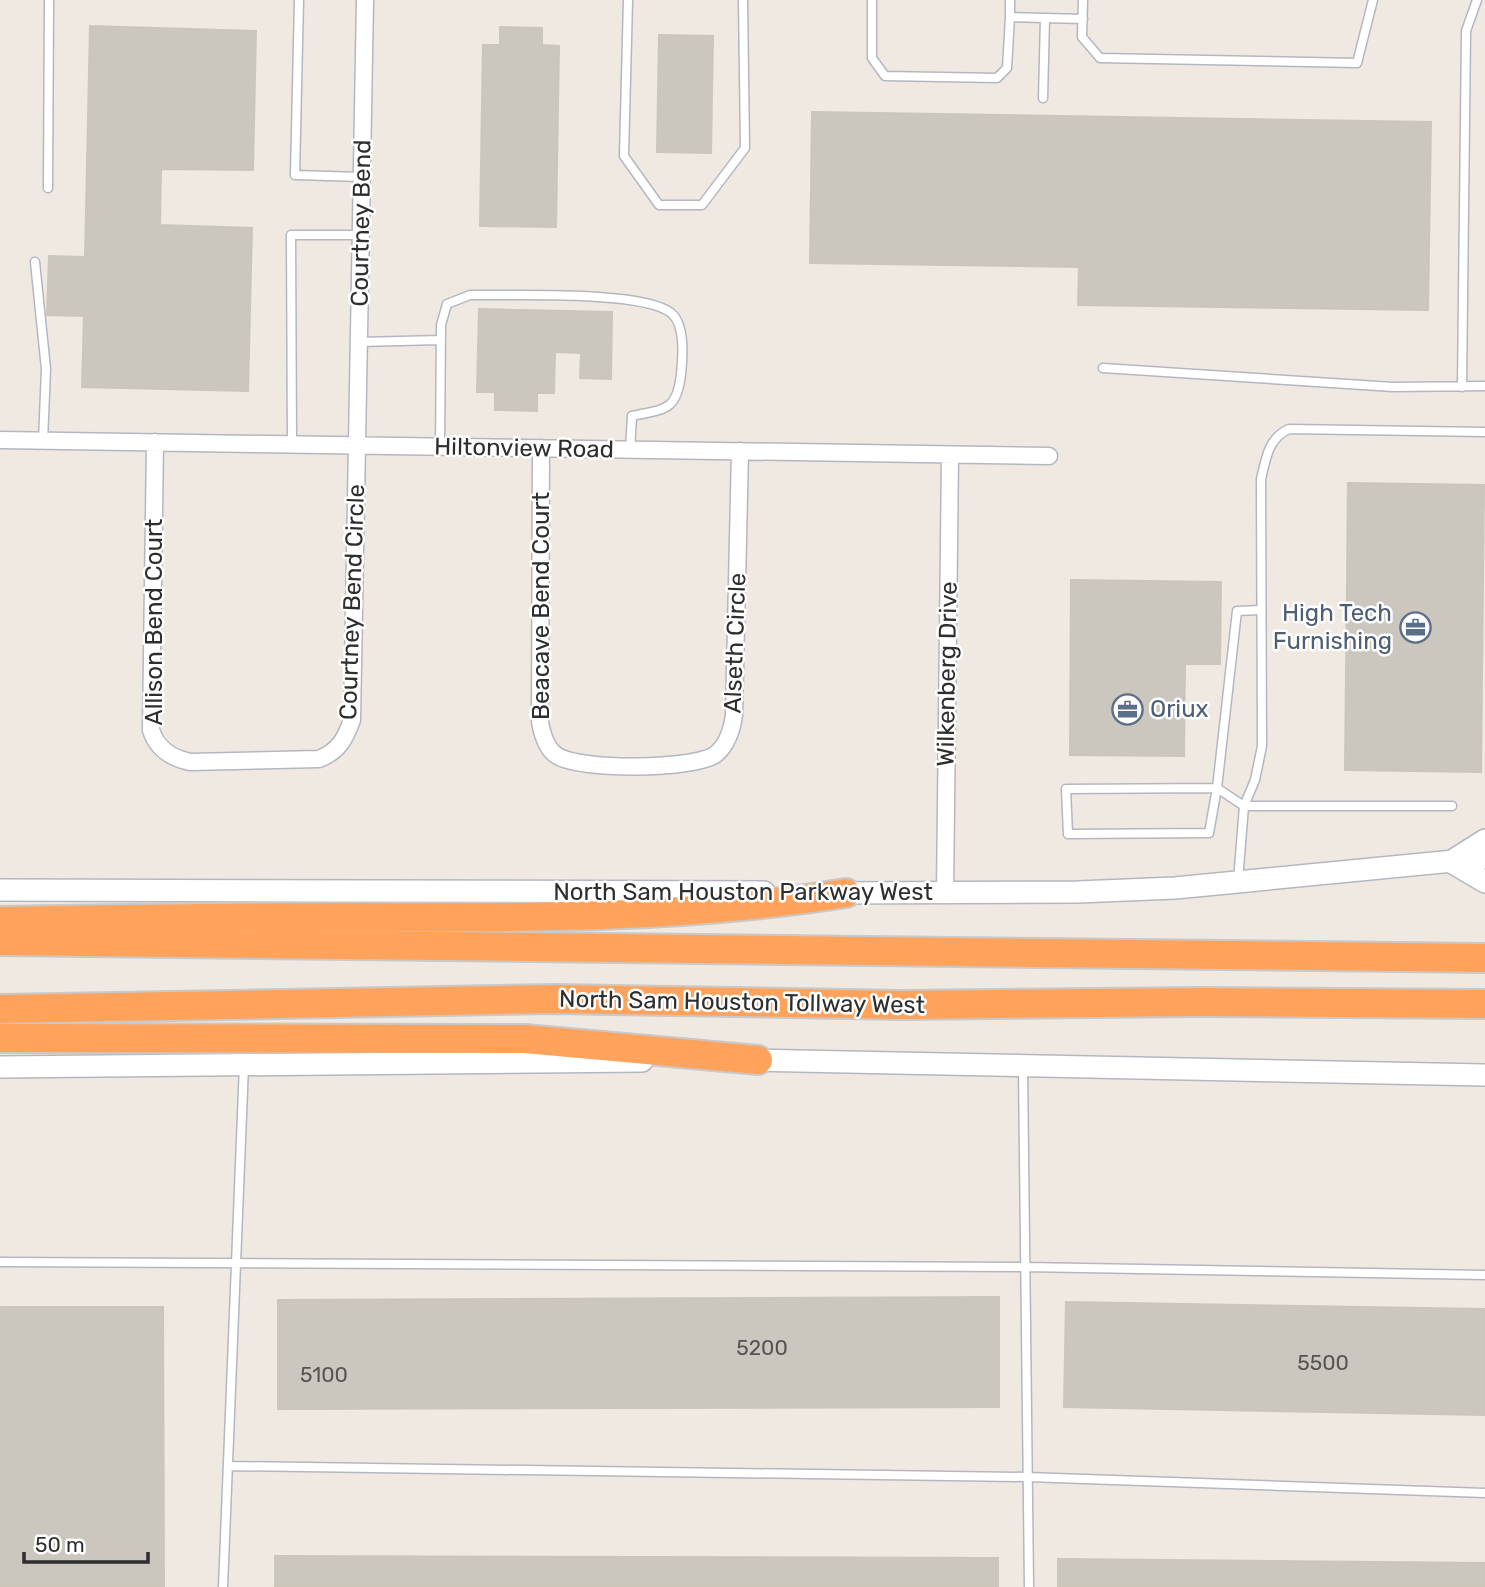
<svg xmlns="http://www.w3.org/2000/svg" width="1485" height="1587" viewBox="0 0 1485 1587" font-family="Rubik,sans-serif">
<rect width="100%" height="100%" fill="#efe9e1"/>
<path fill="#cbc7bf" stroke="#cbc5ba" stroke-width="2" d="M90,26L256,31L253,170L161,169L160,225L252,228L248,391L82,387L84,316L47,315L49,256L85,257Z
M500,27L542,28V45L559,46L556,227L480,226L483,45H500Z
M659,35L713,36L711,153L657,152Z
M812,112L1431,122L1428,310L1078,305L1079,267L810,263Z
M479,309L612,312L611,379L580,378L581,353L555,352L554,393H537V411L495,410V392H477Z
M1348,483L1484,485L1481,772L1345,770Z
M1071,580L1221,582L1220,664H1185L1184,756L1070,755Z
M999,1297V1407L278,1409V1300Z
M1066,1302L1485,1309V1415L1064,1407Z
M0,1307H163L164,1587H0Z
M275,1556L998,1558V1587H275Z
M1058,1559L1485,1563V1587H1058Z"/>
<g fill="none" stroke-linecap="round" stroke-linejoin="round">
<defs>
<path id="service" d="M299,0L295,175L362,177
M628,0L624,156L659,205H702L745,148L743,0
M872,0V58L885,76L997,78L1007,68L1010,17L1083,19
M1083,0L1082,37L1100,58L1357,63L1373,0
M1010,17V0
M1043,98L1045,18
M48,188L49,0
M35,262L46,369L43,441
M359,342L441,340
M1103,368L1393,387L1485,386
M1462,387L1466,31L1477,0
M292,444L291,235H361
M440,447L441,325L447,304L470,295C510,296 644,290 671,313C685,324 683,356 681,374C677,411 665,409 632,416L630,450
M1261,610L1237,611L1217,788L1244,806H1452
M1217,788L1209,833L1068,834L1066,789Z
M1238,881L1244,806L1255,780L1262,746L1261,479C1266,459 1268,438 1289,429L1485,432
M1023,1069L1029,1587
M0,1262L1025,1267L1485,1275
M228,1466L1027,1477L1485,1493
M223,1587L244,1065"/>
<path id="minor" d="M0,440L1049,456
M155,442L151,730C157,749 171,758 190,762L319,759C339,751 345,739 352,720L365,0
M541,448L540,722C542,733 546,748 556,755C578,771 696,770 716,754C728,744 732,730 734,715L740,451
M945,893L950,455"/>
<path id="secondary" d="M1455,859L1485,840
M1451,862L1485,882
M0,890L764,892
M832,893L1078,892L1175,888L1485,858
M744,1060L1485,1075
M0,1067L642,1061"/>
<path id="motorway" d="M0,921C117,919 233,917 350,917C516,918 682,919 846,893
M0,941L1485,958
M0,1009L556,999L902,1005L1201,1002L1485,1004
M0,1038L525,1039L758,1060"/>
</defs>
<use href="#service" stroke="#b4b7c1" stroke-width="11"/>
<use href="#minor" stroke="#b4b7c1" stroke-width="19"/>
<use href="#secondary" stroke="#b4b7c1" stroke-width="24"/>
<use href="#motorway" stroke="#c9c9c9" stroke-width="32"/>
<use href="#service" stroke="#fff" stroke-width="8"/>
<use href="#minor" stroke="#fff" stroke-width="16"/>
<use href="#secondary" stroke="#fff" stroke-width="21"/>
<use href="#motorway" stroke="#ffa35c" stroke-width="28"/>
</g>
<defs>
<symbol id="office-ring" viewBox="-11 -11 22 22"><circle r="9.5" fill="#fff" stroke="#5c6f8a" stroke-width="1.5"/><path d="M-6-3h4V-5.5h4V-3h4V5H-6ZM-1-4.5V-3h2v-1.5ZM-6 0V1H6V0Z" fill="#5c6f8a"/></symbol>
</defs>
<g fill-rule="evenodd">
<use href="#office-ring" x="1398" y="610" width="35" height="35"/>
<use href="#office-ring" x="1110" y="692" width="35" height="35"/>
</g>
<g text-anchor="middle" stroke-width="5" stroke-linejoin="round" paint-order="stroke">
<g font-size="21" fill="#555452">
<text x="762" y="1355">5200</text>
<text x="1323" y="1370">5500</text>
<text x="324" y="1382">5100</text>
</g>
<g font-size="24" fill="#2e2e2e" stroke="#fff">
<text transform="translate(361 223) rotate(-89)" y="8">Courtney Bend</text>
<text transform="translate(524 448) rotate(1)" y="8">Hiltonview Road</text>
<text transform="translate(352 602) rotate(-88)" y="8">Courtney Bend Circle</text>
<text transform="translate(541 606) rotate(-90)" y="8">Beacave Bend Court</text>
<text transform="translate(154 622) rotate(-90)" y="8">Allison Bend Court</text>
<text transform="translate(735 643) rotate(-88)" y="8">Alseth Circle</text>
<text transform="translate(947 674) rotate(-89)" y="8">Wilkenberg Drive</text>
<text x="743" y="900">North Sam Houston Parkway West</text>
<text transform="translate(742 1002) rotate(1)" y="8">North Sam Houston Tollway West</text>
</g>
<g font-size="24" fill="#4e5e75" stroke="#fff" text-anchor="end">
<text x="1392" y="621">High Tech<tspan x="1392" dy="28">Furnishing</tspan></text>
<text x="1150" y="717" text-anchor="start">Oriux</text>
</g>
</g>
<path d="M24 1552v10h124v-10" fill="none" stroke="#2e2e2e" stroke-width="3.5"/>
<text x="35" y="1552" font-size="21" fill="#2e2e2e" stroke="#ffffff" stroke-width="5" paint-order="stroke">50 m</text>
</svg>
